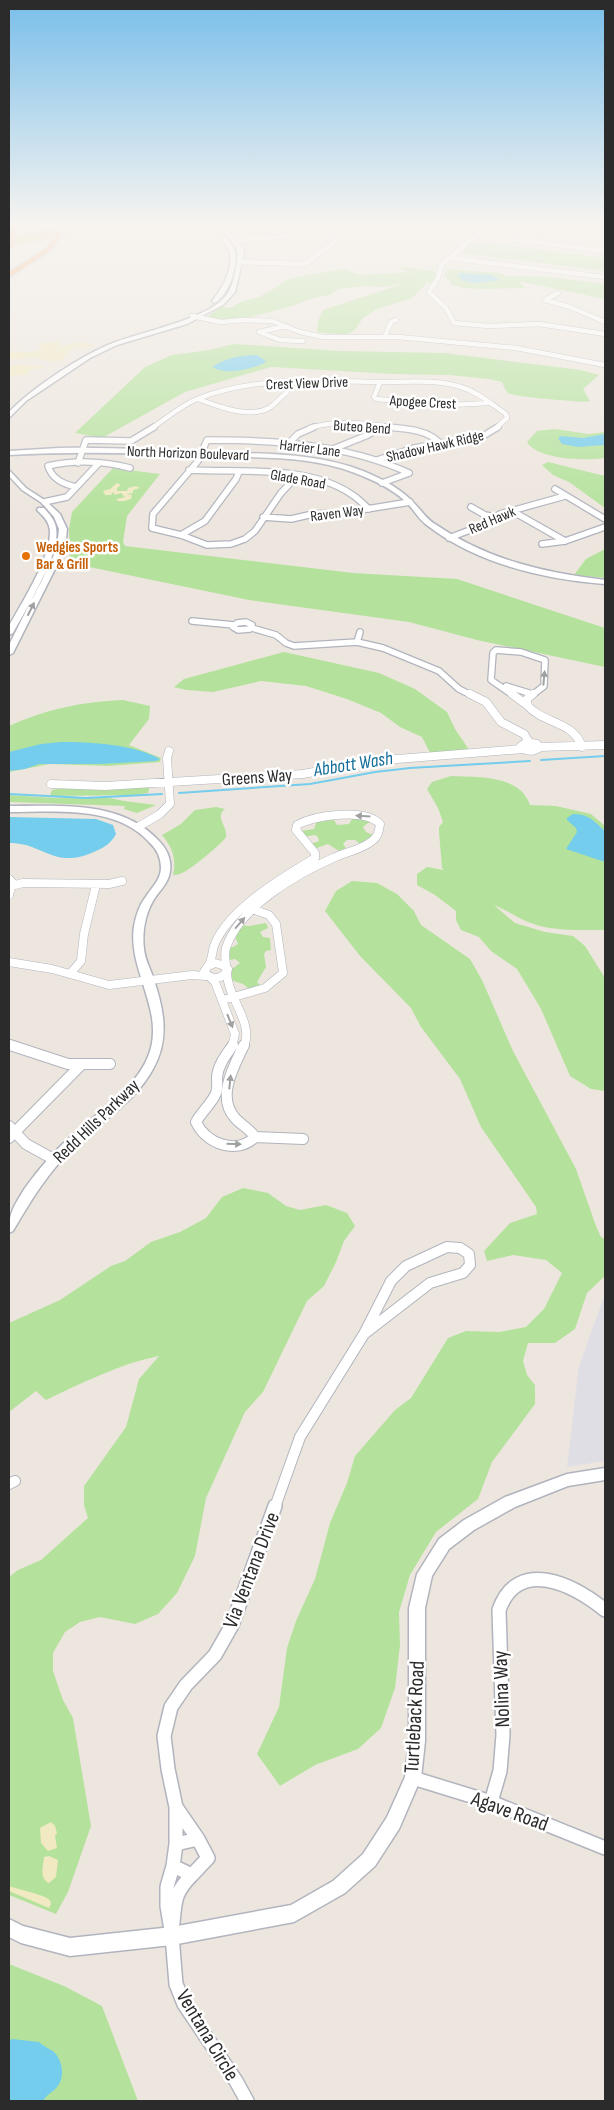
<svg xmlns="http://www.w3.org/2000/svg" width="614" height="2110" viewBox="0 0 614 2110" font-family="'Sofia Sans Condensed',sans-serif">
<rect width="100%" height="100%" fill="#ede6de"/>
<path fill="#e0dee5" d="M605,1294V1461L567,1467L579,1366Z"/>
<path fill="#b4e29c" d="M478,242L605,258V271L462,253L470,244Z
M402,267L435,271L436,278L431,283H422L426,284L412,298L377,309L363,318L354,331L344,335L317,332L318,321L323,310L405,283L384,287L363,286L338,289L329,295L310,299L292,306L239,320L227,321L206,318L221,307L231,308L240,302L259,297L275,288L286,280L302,276L344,269L361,275L410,272L401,269Z
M447,269L501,273L508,278L507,276L549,277L605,284V299L518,281L525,288L481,289L463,288L450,284L451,282L445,277V273Z
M234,344L340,351L445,353L581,370L599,375L583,389L590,401L584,402C572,401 514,397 508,393C506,391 503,385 502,382L489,379L449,375L393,374L271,367L185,392L102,438L75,433L145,367L172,355L210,350Z
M555,429L589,434L605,432V458C586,461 538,460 527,442L537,431Z
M548,462L605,476V508L569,482L553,475L542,465Z
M113,468L160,474L127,516L123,542L125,546L353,573L457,579L605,628V667L477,640L409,622L249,600L70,563L69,529L72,512Z
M605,549V578L574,575L586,559Z
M284,652L379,673L415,689L447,712L455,729L470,751L430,753L422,737L400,727L381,713L347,699L306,686L261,681L213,692L186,690L174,687L184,679Z
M123,700L150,706L149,719L129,745L161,758L160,762L108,766L50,764L9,772V726C47,709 81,702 123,700Z
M451,776C478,777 520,775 530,805L556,806L591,814L605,826V930C584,930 561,931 540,926C523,922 509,911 494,905L515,923L545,932L573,936L585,946L605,978V1091L591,1089L570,1076L541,1009L517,969L491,951L479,937L461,930L456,920V911L435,895L417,885V874L427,867L444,870L442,868L439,832V827L443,822L438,808L427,789L432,782Z
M150,786L148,793L135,795L50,796L52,790L58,789Z
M9,795L54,798H110L124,801L156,805L137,813L124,809L125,806L9,802Z
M216,807L225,809C214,817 228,826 226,837C225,841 190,870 184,872C181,874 177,875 173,875C177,859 172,847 162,835L181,824L195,810Z
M359,818L373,823H368L363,827L366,832L373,835L360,844L355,840H347L343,844L346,848L339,851L328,844L314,849L310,844L319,841L318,837L315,835L304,837L300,831L314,829L317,821L334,820L337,825L349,824L352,819Z
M352,881L377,883L397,894L414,911L421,925L470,959L482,980L513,1051L576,1169L596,1226L601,1237L605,1239V1276L587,1293L575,1329L555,1343H528L523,1361L527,1375L535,1385V1404L492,1462L478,1499L436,1532L410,1575L399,1612L400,1645L395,1688L381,1728L358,1749L315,1765L280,1786L257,1754L279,1707L287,1648L296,1621L315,1579L330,1523L347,1483L355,1456L395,1410L411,1398L448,1338L466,1331L499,1332L526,1327L544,1309L562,1273L546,1260L513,1255L487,1261L484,1251L510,1223L537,1214L536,1207L481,1127L460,1079L421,1027L411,1008L360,956L325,911L336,891Z
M266,923L268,928L260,932L263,937L270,938L271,950L266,951L264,954L266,967L257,982L261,986L249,989L243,984L227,979L232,973V969L240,963L235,959L226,961L227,947H233L238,944L235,937L239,925L249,926Z
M243,1188L268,1193L286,1206L300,1210L326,1205L347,1213L355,1226L344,1241L336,1262L324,1286L307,1301L263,1392L245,1412L206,1498L195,1556L177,1593L158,1614L135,1624L100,1617L80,1622L65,1632L53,1653V1671L63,1700L73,1718L91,1826L68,1892L56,1914L9,1895V1577L18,1570L41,1560L88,1518L84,1505V1486L126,1427L139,1379L159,1356C119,1364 82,1383 46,1400L36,1391L9,1412V1323L60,1300L111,1266L125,1261L151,1242L180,1232L206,1218L222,1197Z
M9,1964L64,1986L102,2006L138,2101H9Z"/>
<path fill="#f1e9c2" d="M57,342L62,344L57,347L58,348C69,344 82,339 93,345L87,348L74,347L65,356L63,360L54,362L36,358L9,359V352C20,350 32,355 42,348L40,344L42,343Z
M9,365L42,366L45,368L29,370V374L9,376Z
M117,483L121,485L117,488V491H127L128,488L136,486L140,488L133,490V493L126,494L132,495L131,499L124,501H117V499L125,497L121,493L115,495L113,492L111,495H105L103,491L110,489Z
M51,1822L55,1826L57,1833L55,1836L57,1848L48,1851L41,1843L40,1828Z
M49,1856L58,1860L56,1877L49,1883C39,1878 43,1867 44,1857Z
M9,1886C20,1890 42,1894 50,1900L51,1904L49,1908L9,1891Z"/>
<path fill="#74cdec" d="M460,273L491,275L500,280L474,283L462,280L458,275Z
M257,355L266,361L264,363C252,369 224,376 213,367C223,358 243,355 257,355Z
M605,434L604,445L578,447L562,444L558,438L561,436L583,438Z
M61,742C91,742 133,744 160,759L156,761L100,764H39L25,769L9,771V752L41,744Z
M573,814C588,813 595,822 605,831V862L566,849L577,832L576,828L567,820V818Z
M9,817L96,819L113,825L116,834C111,843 105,847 96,851C54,871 43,842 9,843Z
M12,2039L39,2042C44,2047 51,2049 55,2053C63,2062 65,2078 57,2087C52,2093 47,2094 43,2101H9V2041Z"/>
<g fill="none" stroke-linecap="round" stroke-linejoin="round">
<path stroke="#74cdec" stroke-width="2" d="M541,760L605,756
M179,793L310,784L375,772L410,768L530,761
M9,794L86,798L162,794"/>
<defs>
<path id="street-far4" d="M489,224L442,264L438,278L429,292L446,308L454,323L489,326L539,324L605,334
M488,225L519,230L520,232L511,239L605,251
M234,241L291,236
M552,245L565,231
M449,258L605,277
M241,262L305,264L338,239L332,230L317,224
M558,293L545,300L570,307L605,322
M192,316L221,322L244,320L272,321L300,332L323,337H398L516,348L605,365
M259,332L280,340L303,341
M259,332L286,326
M385,336L391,322L396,320
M380,382L374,397L376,399L450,405L489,403
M198,399C218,406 248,419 269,408C275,404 281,397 287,392L288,389L284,381
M152,428C167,418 180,406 197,399C254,376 321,381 381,382C408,382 435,379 461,387C478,392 491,404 506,414L507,418L496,428
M310,428C337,419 369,424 396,428
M379,428L381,427"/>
<path id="street-far3" d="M387,427C404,429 426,429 439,442
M288,444L298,434L314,427
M333,449L368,435L381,427
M377,460L414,448L483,436L498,427
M78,463L86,440L131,441L154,427
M189,470C241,473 306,464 351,494C358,498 363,504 369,509
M297,476L281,493L255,531L245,539L231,544L207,545L181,535L152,528L153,514L198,461L207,440C275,440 346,444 409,473
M382,483L409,473
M76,487C63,484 52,479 48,466C74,460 104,461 130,468
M555,489L605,519
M44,502L67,497L98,464
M471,507L485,515L495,517
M512,511L565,541
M263,517L291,519L313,514L342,513L410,502
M181,535L205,521L236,479L239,472
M449,538L483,525L500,514L565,496
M542,544L565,541L605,527
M192,621L234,625
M246,622L252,625L250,629L238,630L233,627L237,623Z
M252,628L276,635L286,643L294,646L357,642L383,648L439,671L459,689L473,696
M357,642L360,632
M506,686L532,694
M514,696L491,680L493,653L496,650L521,652L545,660L544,686L531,696"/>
<path id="street-far2" d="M470,694L486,702L501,722L524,734L529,742
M512,694L527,705
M527,705C543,724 574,721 582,747
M527,705V699L533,694
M527,742L537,744L539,748C532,752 526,752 521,746Z
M539,747L605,745
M51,784L105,786L303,774L372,761L523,749
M138,827L160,814L170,804L167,758L169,751
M9,879L15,885L23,883L109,884L122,881
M9,895L11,887L15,885
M9,962L52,969L109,985L192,975L206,976
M215,963L222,965L228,969C222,980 213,981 204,972L208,966Z
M209,965C212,959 212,953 214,946C227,910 283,877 315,858V853L296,830L297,825C315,815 365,808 380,824C379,831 378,837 372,841C361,850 346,852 333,858C297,874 239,907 226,948C224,954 226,961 226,967
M70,974L81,961L84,934L96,885
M227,974C228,999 254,1022 244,1047
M210,977L215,982L235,1034L232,1047
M226,999L265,988L283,973L276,924L269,915L249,908
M9,1045L14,1047"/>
<path id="street-far1" d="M10,1045L68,1064H110
M233,1045C226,1055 218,1065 217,1077C217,1082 218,1088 216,1093C213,1102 202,1111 196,1122C206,1144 237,1155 255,1137L303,1139
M244,1045C234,1066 216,1097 235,1118C241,1125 250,1129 255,1137
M9,1126L26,1144L55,1160
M9,1138L81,1065
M447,1247L460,1248L469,1254L470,1265L463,1273L430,1283L364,1334L391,1281L406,1266Z
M9,1484L15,1481
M275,1507L300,1437L364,1334"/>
<path id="street" d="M413,1778L491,1802L605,1848
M491,1802L500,1771L503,1735L499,1610C518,1556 574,1585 605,1610
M176,1807V1844
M198,1839L176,1807L168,1769L164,1736L171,1707L186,1685L215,1655L232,1625L275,1506
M198,1839L208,1858L192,1875L173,1866L176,1844Z
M173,1866L167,1887V1906L172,1936L176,1984L184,2004L236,2081L247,2101
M173,1923C175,1900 175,1892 192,1875"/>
<path id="secondary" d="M112,224H125L76,230L51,239L48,237L75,228Z
M219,224H223L243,248L244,254L235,292L223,305L187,324L117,345L90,358L26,401L9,418V412C32,388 82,355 113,343C140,332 216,318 229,291C235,281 236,265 238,254L237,248Z
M546,224L605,228V230L548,225Z
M222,236H226C229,241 234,247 235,253C238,268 228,295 215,303L212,301C222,289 233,270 230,254C229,247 223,242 222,236Z
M59,448C109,447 159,450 210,452C261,454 314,452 363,471C380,478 398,487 411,500C420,508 425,518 435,524C486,559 544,573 605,580V584C543,579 478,564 428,526C418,519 413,508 405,501C391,488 373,480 355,473C309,455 258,458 209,456C142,453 76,451 9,455V451Z
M9,470L26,488L46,501L60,514L67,529L65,549L13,653L9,655V645L57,549L59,529L54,517L42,503L22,490L9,476Z
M38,508H44C49,514 55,520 56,528C61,555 26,609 13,633L9,635V626C21,604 56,550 49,526C47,519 42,515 37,510Z
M9,806C59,806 122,800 159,841C168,850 173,863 169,876C166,886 158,892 153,901C145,915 142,933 144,949C145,959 150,968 153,977C164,1009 170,1039 153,1069C136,1101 102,1121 75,1146C49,1171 31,1200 13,1231L9,1233C8,1214 15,1204 25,1188C40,1167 57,1148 76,1132C101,1110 133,1090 147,1059C168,1013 127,972 134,926C136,916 139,906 145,898C151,888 160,881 161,869C161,858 157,849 149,842C116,805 54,812 9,812Z
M605,1468V1480L568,1486L515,1507L474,1530L449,1549L432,1576L425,1608V1741L421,1778L399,1829L375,1866L345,1893L294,1922L172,1945L70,1956L21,1943L9,1937V1919L23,1926L70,1938L172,1927L291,1905L333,1881L363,1854L387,1817L405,1777L409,1741V1608L417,1574L439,1539L464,1520L505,1497L567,1474Z"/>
<path id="primary" d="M43,230L57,234L49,239L9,244V238ZM37,234H49L20,239Z"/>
<path id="highway" d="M10,224H16L14,237L9,236Z
M32,224L56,226L95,224C82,232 45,233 32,224Z
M58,232L63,233L54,247L48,252L9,277V272L44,250L49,245Z"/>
</defs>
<use href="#street-far4" stroke="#b1b4be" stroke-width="5.5"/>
<use href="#street-far3" stroke="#b1b4be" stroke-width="8"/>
<use href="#street-far2" stroke="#b1b4be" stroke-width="9"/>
<use href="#street-far1" stroke="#b1b4be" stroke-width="12"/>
<use href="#street" stroke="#b1b4be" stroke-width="16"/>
<use href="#secondary" stroke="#b1b4be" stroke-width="3"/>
<use href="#primary" stroke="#c8c8c8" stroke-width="2"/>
<use href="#highway" stroke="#c8c8c8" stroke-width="3"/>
<use href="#street-far4" stroke="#fff" stroke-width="4.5"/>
<use href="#street-far3" stroke="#fff" stroke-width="5.5"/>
<use href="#street-far2" stroke="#fff" stroke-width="8"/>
<use href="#street-far1" stroke="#fff" stroke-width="10"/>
<use href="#street" stroke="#fff" stroke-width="13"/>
<use href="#secondary" fill="#fff" fill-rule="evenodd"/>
<use href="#primary" fill="#edcc62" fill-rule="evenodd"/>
<use href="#highway" fill="#fa9f5c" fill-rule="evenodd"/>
<defs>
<path id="highway-bridge" d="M10,244L12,236"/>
</defs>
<use href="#highway-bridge" stroke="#c8c8c8" stroke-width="9" stroke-linecap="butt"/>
<use href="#highway-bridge" stroke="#fa9f5c" stroke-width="8"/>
</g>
<defs><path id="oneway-solid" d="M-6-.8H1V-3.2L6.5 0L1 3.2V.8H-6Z" transform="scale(1.25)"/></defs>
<g fill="#a0a0a0">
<use href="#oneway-solid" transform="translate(31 609) rotate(-63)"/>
<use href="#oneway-solid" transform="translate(544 678) rotate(-85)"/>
<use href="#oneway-solid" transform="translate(363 816) rotate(-176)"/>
<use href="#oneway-solid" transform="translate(240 923) rotate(-49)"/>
<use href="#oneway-solid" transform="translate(230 1021) rotate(68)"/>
<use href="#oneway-solid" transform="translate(230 1082) rotate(-84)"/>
<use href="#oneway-solid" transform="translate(234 1144) rotate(2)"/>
</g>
<linearGradient id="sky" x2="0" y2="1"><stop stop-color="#79beea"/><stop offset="0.43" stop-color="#f7f4f0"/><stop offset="1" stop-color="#f7f4f0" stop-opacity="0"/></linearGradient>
<rect width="614" height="519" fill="url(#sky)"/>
<circle fill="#e8710a" stroke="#fff" stroke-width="2" cx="26" cy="556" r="5"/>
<g text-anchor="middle" stroke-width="5" stroke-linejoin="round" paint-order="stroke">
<g font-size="15" fill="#2b2b2b" stroke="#fff">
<text transform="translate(307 383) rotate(-2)" y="5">Crest View Drive</text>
<text transform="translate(423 402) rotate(3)" y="5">Apogee Crest</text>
<text transform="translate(362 427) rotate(4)" y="5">Buteo Bend</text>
<text transform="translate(435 446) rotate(-13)" y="5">Shadow Hawk Ridge</text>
<text transform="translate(310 448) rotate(7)" y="5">Harrier Lane</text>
<text transform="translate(188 453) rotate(2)" y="5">North Horizon Boulevard</text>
<text transform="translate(298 479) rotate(10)" y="5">Glade Road</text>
<text transform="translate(337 513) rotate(-7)" y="5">Raven Way</text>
<text transform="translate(492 520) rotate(-23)" y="5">Red Hawk</text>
</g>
<g font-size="15" font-weight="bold" fill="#c56008" stroke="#fff" text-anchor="start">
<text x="36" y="552">Wedgies Sports<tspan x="36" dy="17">Bar &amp; Grill</tspan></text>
</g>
<g font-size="18" fill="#2b2b2b" stroke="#fff">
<text transform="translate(257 777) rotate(-4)" y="6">Greens Way</text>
<text transform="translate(96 1121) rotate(-44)" y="6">Redd Hills Parkway</text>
</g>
<g font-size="19" font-style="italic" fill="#116c99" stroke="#fff">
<text transform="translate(353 763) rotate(-9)" y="7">Abbott Wash</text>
</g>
<g font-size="21" fill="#2b2b2b" stroke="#fff">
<text transform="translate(251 1570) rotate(-69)" y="7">Via Ventana Drive</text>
<text transform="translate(501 1689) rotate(-92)" y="7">Nolina Way</text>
<text transform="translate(414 1717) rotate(-87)" y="7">Turtleback Road</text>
<text transform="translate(510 1811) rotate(20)" y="7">Agave Road</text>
<text transform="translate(208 2035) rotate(59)" y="7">Ventana Circle</text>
</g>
</g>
<rect width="614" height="2110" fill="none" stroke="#2b2b2b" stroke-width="20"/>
</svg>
